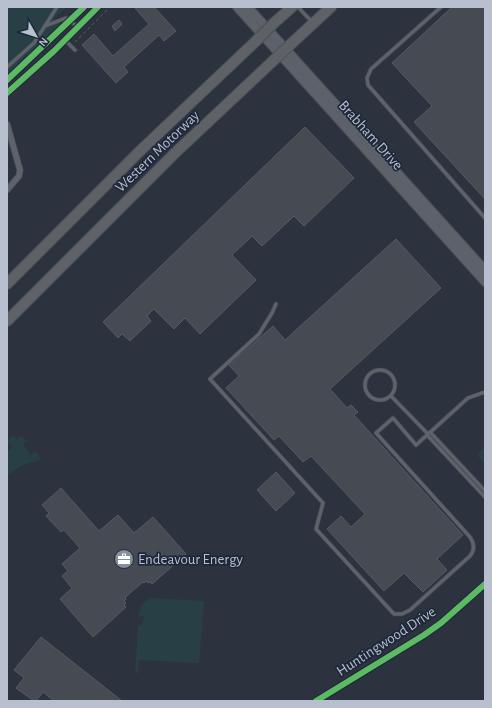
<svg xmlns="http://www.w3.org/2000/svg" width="492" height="708" viewBox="0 0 492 708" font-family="'Alegreya Sans',sans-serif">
<rect width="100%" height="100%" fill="#2d333e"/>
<path fill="#283f46" d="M7,7H67L54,18L62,26L7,76Z
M13,435L17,440L21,436L27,441L23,445L32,455L36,451L39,455L40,460L20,466L7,476V452L12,447L7,441Z
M484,447L485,448V464L477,455Z
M152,598L204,601L199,663L139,660L137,674H135L138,626L142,624L144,617L140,616L139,620H138C139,609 140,602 152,598Z"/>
<path fill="#454a53" stroke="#555b65" d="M134,7H154L176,31L164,41L159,35L124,67L128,72L116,83L82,45L94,34L113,56L149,24Z
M452,7H485V199L414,122L432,106L392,63Z
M119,20L122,24L115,31L112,26Z
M305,127L354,178L304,226L294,216L262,246L252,236L232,255L256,280L200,334L185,318L174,329L154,309L147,316L151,321L130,341L122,334L118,338L103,322Z
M396,239L441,288L330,389L347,408L351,405L358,412L354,415L463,535L437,559L447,570L423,592L404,573L384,591L327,529L341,516L351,527L365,514L311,456L303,462L279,436L274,440L226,388L239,376L229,365L273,326L285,340Z
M276,472L295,493L276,511L257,490Z
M61,488L99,531L118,515L134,533L153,517L186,554L152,584L150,582L148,583L146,581L144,583L143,582L131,592L125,598L126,599L124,601L126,603L124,605L126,607L93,637L60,599L72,588L62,576L68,571L62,564L80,548L64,530L61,532L46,516L49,513L42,505Z
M41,637L79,667L122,701H54L43,692L36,701H34L16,688L24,678L14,670Z"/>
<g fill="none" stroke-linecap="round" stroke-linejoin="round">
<defs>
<path id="service" d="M298,7L312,22
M441,7L371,69L367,78L368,85L485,218
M45,26L66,18L78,27
M65,40L75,50
M7,67L34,43L57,7
M276,304L272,313L259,334L210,379L323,503L316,529L394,614H402L410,610L470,556C475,550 474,543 470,537L376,433L393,418L416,445L468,398L485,392
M365 385a15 15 0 1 1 30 0a15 15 0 1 1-30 0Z
M391,396L428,434
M430,432L485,491
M427,435L485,497"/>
<path id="minor" d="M7,93L54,51L98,7
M7,124L20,170L19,176L7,190
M316,701L424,635L441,623L485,584"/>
<path id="secondary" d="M237,7L485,282
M248,7L485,270"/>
<path id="motorway" d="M274,23L292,7
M292,43L331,7
M7,284L141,150L256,41
M7,321L174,154L274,60"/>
</defs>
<use href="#service" stroke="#4a4e56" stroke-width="4.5"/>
<use href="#minor" stroke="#4a4e56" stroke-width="7"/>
<use href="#secondary" stroke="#4a4e56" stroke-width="10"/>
<use href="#motorway" stroke="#4a4f59" stroke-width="12"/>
<path stroke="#5b6168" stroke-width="1" stroke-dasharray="3 3" stroke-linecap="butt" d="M75,42L110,7"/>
<use href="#service" stroke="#5e626b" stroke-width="3"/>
<use href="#minor" stroke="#5e626b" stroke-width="5.5"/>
<use href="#secondary" stroke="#5c616a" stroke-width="8"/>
<use href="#motorway" stroke="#5e6165" stroke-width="10"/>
<defs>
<path id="motorway-bridge" d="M256,41L274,23
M274,60L292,43"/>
</defs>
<use href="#motorway-bridge" stroke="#4a4f59" stroke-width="12" stroke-linecap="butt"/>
<use href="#motorway-bridge" stroke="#5e6165" stroke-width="10"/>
<defs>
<path id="cycleway" d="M7,80L84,7
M7,93L54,51L98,7
M316,701L424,635L441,623L485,584"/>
</defs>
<use href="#cycleway" stroke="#1e283b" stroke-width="8"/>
<use href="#cycleway" stroke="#5cba63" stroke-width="6"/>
</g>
<defs>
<symbol id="office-disc" viewBox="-11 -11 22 22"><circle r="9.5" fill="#878e9c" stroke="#1e283b"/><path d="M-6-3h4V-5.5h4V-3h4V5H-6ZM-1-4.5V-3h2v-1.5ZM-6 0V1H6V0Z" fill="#fff"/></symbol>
</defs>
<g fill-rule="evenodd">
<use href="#office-disc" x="113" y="548" width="22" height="22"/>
</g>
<g text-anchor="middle" stroke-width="3.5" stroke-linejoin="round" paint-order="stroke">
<g font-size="15" fill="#b8bfce" stroke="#1e283b">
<text transform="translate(371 135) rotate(48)" y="5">Brabham Drive</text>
<text transform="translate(157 151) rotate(-44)" y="5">Western Motorway</text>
<text transform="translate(386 641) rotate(-33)" y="5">Huntingwood Drive</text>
</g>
<g font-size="15" fill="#b8bfce" stroke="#1e283b" text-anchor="start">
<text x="138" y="564">Endeavour Energy</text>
</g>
</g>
<rect width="492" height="708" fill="none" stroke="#b8bfce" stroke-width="16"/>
<g transform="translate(36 36) rotate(129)" stroke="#1e283b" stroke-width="3" paint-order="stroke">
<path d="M0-3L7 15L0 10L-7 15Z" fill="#b8bfce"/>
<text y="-6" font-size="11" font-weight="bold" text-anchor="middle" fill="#b8bfce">N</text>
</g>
</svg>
